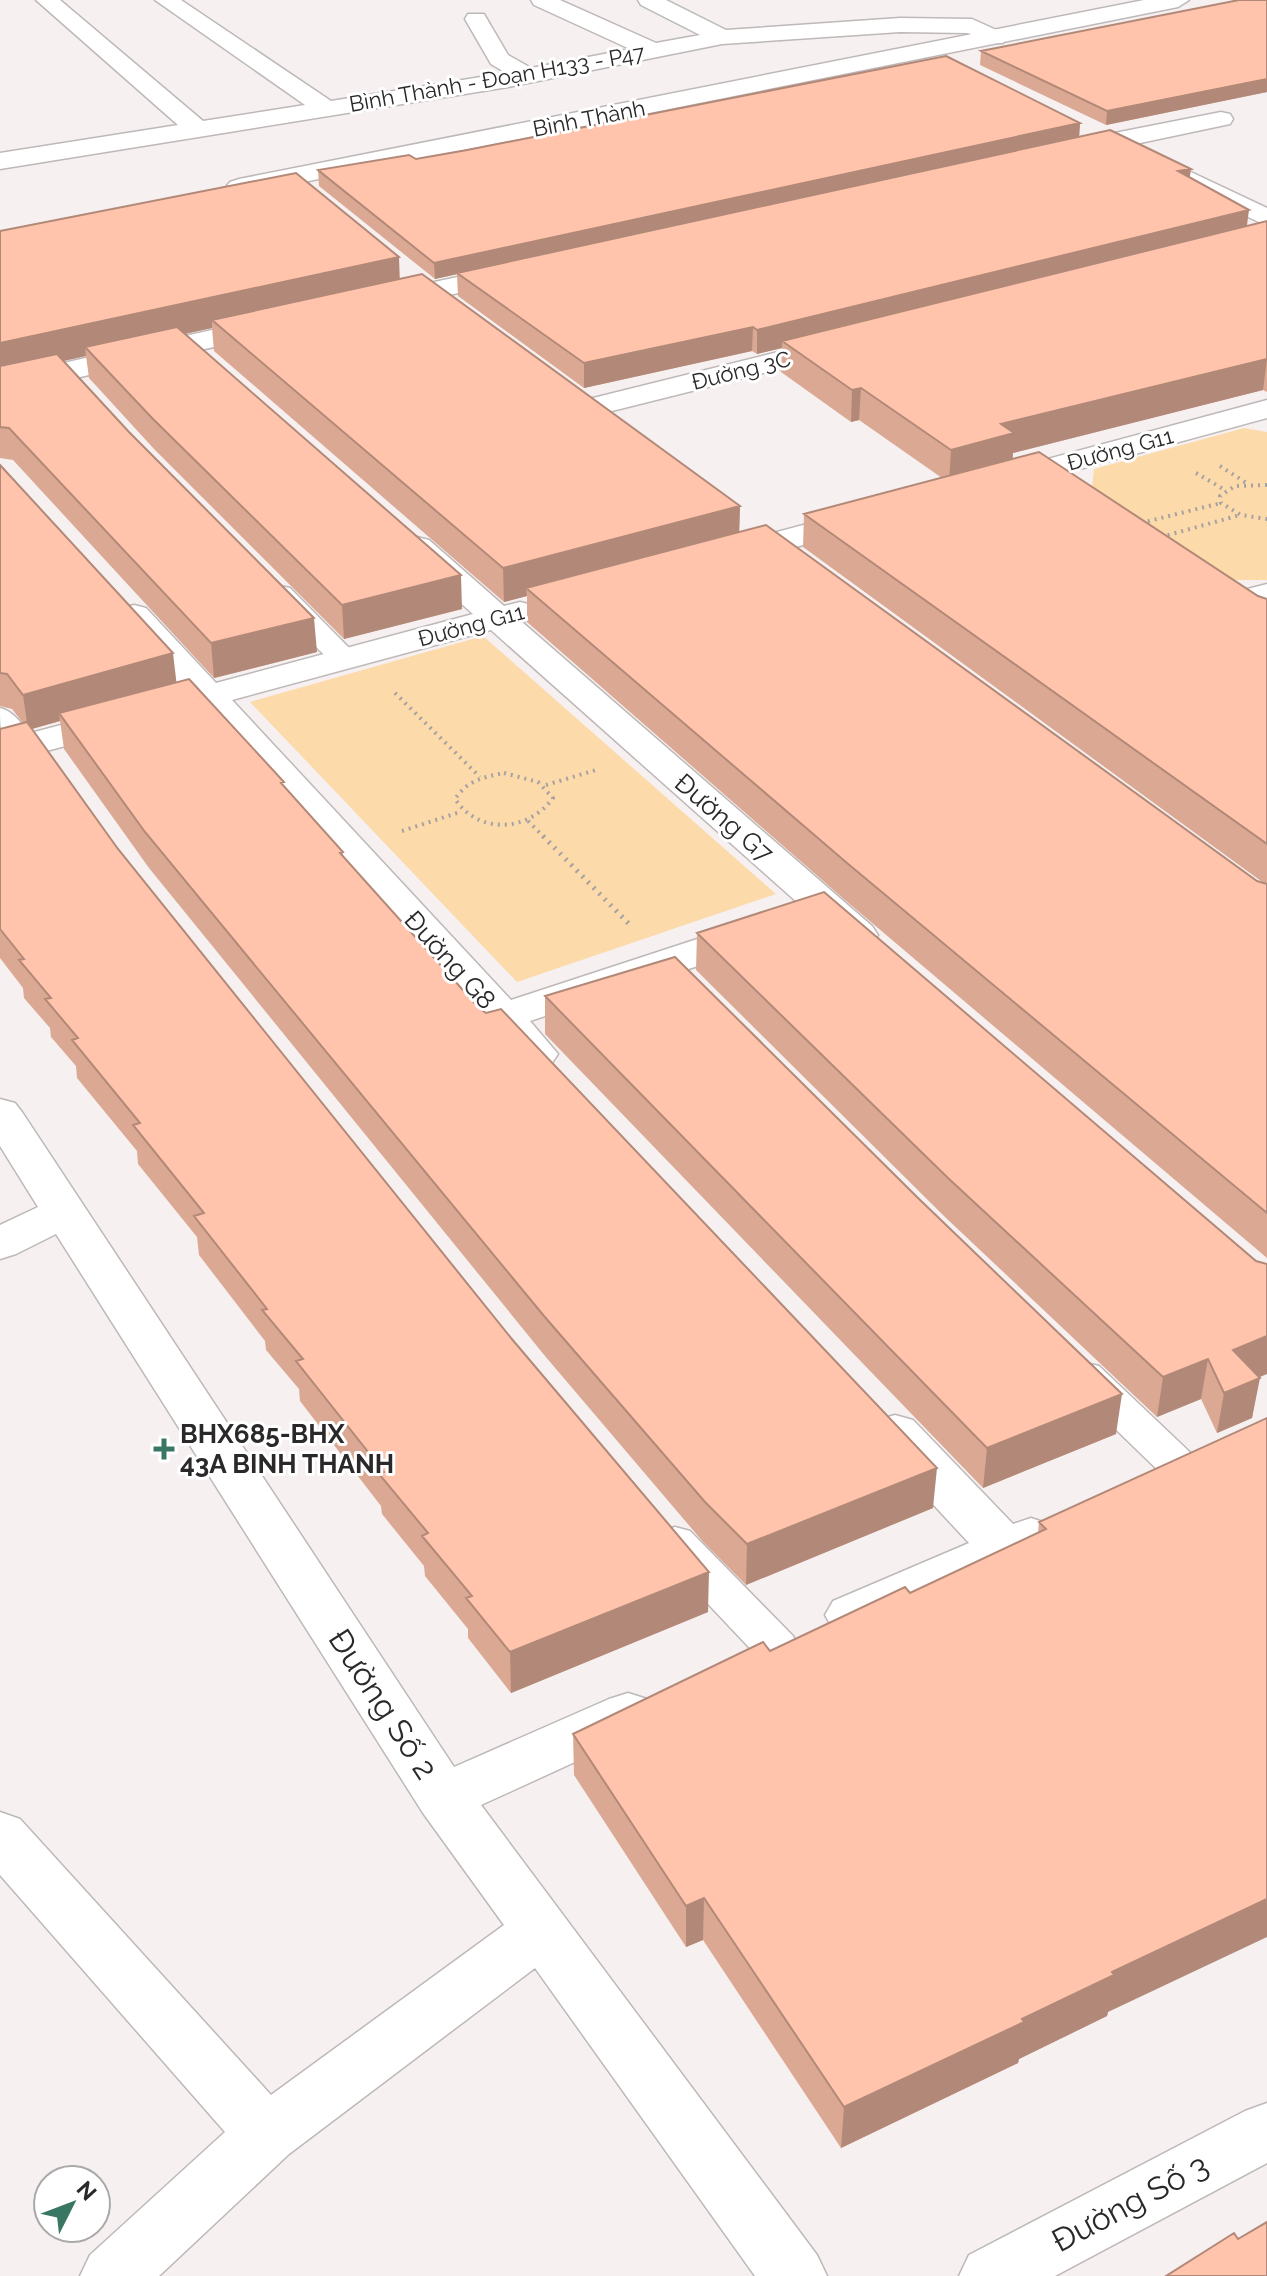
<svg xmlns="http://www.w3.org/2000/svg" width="1267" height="2276" viewBox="0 0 1267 2276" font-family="Raleway,sans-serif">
<rect width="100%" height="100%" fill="#f6f0f0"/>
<path fill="#fcdaaa" d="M1244,428L1267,432V580H1234L1207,567L1092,487L1094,469Z
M483,636L776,894L517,982L250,702Z"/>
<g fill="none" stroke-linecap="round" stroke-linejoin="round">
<defs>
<path id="service" d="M280,586L290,588L354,653L358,659L354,665L344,668L334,665L270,600L266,594L270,588Z
M0,708C17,712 27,732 37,746L33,752C1,760 0,732 0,708Z
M1085,1363L1099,1366L1197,1459L1203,1469L1197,1479L1182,1483L1167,1479L1071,1386L1065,1376L1071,1366Z
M675,1527L690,1531L793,1636L799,1648L793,1660L777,1665L761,1660L660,1553L654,1542L660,1531Z"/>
<path id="minor" d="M36,0H60L203,121L305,105L155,0H181L331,101L506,73L491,64L465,19L468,14H484L508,55L531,68L630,49L534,5L531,0H560L656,43L700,35L641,5L638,0H666L726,30L900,18L972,19L1003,33L1006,38L1003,43H987L968,33L900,32L722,44L508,87L0,169V153L178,125Z
M1221,112L1230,114L1233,119L1230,124L1069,158L1060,155L1056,150L1060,145L1069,142Z
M1176,165L1267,208V226L1167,178L1163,173L1167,168Z
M517,264L527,266L531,272L527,278L385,309L375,307L371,301L375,295Z
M271,317L281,320L285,326L281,332L0,395V377Z
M838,337L848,340L852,346L848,352L588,417L577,414L573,408L577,402Z
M1267,400V418L1003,490L992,488L987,481L992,474Z
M859,510L870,513L875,520L870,527L729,565L717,562L713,555L717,548Z
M417,537L429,540L504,606L520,602L532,605L537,612L532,619L522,622L872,926L878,935L872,944L858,947L844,944L491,630L232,700L511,1000L740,925L754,922L768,925L774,934L768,943L530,1021L558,1054L552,1063L537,1067L522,1063L200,709L184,713L171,710L166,702L171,694L184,691L117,615L122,608L134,605L146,608L216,683L473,614L405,554L401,547L405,540Z
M1267,584V604L1236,612L1224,609L1219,602L1224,595Z
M118,710L131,713L136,721L131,729L0,763V741Z
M0,1099L15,1103L22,1112L454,1767L609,1699L628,1693L647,1699L656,1714L647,1729L481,1805L817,2255L827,2276H755L535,1968L289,2154L159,2276H80L90,2255L225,2132L0,1875V1812L20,1819L271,2095L504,1925L423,1813L56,1234L16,1254L0,1259V1225L38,1207L0,1146Z
M895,1415L913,1420L1013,1524L1031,1518L1049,1524L1057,1537L1049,1550L852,1635L833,1629L825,1615L833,1601L969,1543L877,1444L870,1432L877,1420Z
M1267,2103V2163L1055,2276H959L969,2255L1245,2111Z"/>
<path id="tertiary" d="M1144,0H1189L1178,7L239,195L230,192L226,187L230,182L239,179Z"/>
</defs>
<use href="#service" stroke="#beb8b8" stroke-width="3"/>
<use href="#minor" stroke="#beb8b8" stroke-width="3"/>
<use href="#tertiary" stroke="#beb8b8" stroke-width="3"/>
<path stroke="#a6a2a2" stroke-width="4" stroke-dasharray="2 5" stroke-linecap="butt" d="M1220,466L1248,484
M1196,473L1225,490
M1267,485L1235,486L1220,496L1221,503L1241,515L1267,519
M1141,523L1221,503
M1161,537L1240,515
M395,693L480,777
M504,773L538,782L553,798C528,832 479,835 455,799C467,781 483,777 504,773Z
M546,785L596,770
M528,821L545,838
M402,831L460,812"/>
<path stroke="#a6a2a2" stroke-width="5" stroke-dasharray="2 6" stroke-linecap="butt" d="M543,836L631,926"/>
<use href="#service" fill="#fff" fill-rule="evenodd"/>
<use href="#minor" fill="#fff" fill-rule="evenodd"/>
<use href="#tertiary" fill="#fff" fill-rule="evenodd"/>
</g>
<path fill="#dba993" d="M1267,0V92L1106,125L980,65L981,51Z
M1080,123L1079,137L1190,178L1247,226L1267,221V392L1263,390L1013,453L1012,459L1258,596L1267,599V1258L845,900L527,622V596L504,602L214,351L212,328L185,334L462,609L344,639L155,450L89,378L86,356L63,361L317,652L214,678L13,460L0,458V231L400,279L740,506L739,532L1257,881L1265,884L803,547L804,514L942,478L859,420L851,422L781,372L782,348L757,354L752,351L584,388L458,296L457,274L435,279L319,186L318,170L416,159Z
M0,465L176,682L284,787L343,852V856L479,1008L933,1508L746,1585L704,1543L545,1356L149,868L64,749L60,721L32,729L118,849L708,1612L511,1693L468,1638V1629L425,1576L424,1566L382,1514L381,1506L300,1401L299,1389L266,1350L265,1341L199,1255L197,1237L138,1164L137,1151L77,1078L76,1066L51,1037L50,1028L24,998L23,988L0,958V729L23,723L12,709L0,706Z
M697,933L1256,1261L1259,1377L1252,1418L1217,1433L1201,1399L1157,1417L945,1217L696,970Z
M545,996L918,1198L1116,1434L983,1488L545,1034Z
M1267,1418L1107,2016L1019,2059L1018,2063L841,2148L703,1940L686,1947L574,1775L573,1734L910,1593L1038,1533L1039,1522Z"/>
<path fill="#b28978" d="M1267,79V92L1106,125L1107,111Z
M1080,123L1079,138L435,279L434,263Z
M1191,169L1188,191L1178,171Z
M1249,210L1246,233L782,341V348L757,354V330Z
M399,257L400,286L212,320V328L92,354L85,347L86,356L0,375V343Z
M753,327L752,351L584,388V363Z
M1267,359L1263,390L1013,453L1012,466L949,482L951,450L1001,424Z
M861,388L859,420L851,422L852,390Z
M740,506L739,539L526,588L527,596L504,602L503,568Z
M461,575L462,609L344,639L342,605Z
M314,618L317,652L214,678L211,643Z
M173,653L177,687L59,713L60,721L28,730L23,695Z
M1267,1336V1374L1226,1391L1233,1350Z
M1208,1359L1201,1399L1157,1417L1163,1377Z
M1260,1378L1252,1418L1217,1433L1224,1393Z
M1122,1394L1116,1434L983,1488L987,1448Z
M937,1468L933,1508L746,1585L747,1544Z
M709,1572L708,1612L511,1693L510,1652Z
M704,1898L703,1940L686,1947V1906Z
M1267,1899V1937L1108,2012L1107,2016L1019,2059L1018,2063L841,2148L844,2107L1112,1972Z"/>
<path fill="#ffc4ab" stroke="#b28978" stroke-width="2" d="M1239,0H1267V79L1107,111L981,51Z
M946,56L1080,123L434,263L318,170L409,155L416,159L467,150Z
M1110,130L1191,169L1178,171L1249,210L757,330L753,327L584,363L457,273Z
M296,173L399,257L0,343V231Z
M1267,221V359L1001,424L1014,433L951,450L861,388L852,390L782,341Z
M422,274L740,506L503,568L212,320Z
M177,327L461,575L342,605L152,418L85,347Z
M57,354L129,432L314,618L211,643L9,428L0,427V366Z
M1039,452L1258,596L1267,599V844L804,514Z
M0,465L173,653L23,695L7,674L0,673Z
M766,525L1257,881L1267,884V1213L847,863L526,588Z
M189,679L284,782L281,783L343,852L340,853L479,1008L486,1013L501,1009L937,1468L747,1544L705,1502L544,1316L145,832L59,713Z
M27,722L118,849L511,1338L709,1572L510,1652L466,1598L472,1596L422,1536L428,1533L379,1474L384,1472L296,1361L303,1359L262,1310L267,1309L194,1216L204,1213L133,1125L140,1123L72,1040L78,1038L45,999L51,998L19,960L24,959L0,929V729Z
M824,892L1256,1261L1267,1264V1336L1233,1350L1260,1378L1224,1393L1208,1359L1163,1377L948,1178L697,933Z
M675,957L918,1198L1122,1394L987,1448L545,996Z
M1267,1418V1899L1112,1972L1114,1975L1022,2019L1024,2022L844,2107L704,1898L686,1906L573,1734L763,1642L770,1651L905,1587L910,1593L1046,1529L1039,1522Z
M1267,2222V2276H1166L1234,2233L1238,2239Z"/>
<path fill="#397764" stroke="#fff" stroke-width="3" d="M160 1437h8v8h8v8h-8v8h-8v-8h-8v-8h8z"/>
<g text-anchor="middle" stroke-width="6" stroke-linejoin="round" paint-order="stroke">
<g font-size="22" fill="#2a2828" stroke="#fff">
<text transform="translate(497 78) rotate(-10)" y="8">Bình Thành - Đoạn H133 - P47</text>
<text transform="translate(589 118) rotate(-11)" y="8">Bình Thành</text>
<text transform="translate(741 370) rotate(-14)" y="8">Đường 3C</text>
<text transform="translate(1120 449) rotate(-15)" y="8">Đường G11</text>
<text transform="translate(471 625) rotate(-15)" y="8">Đường G11</text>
</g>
<g font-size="26" fill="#2a2828" stroke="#fff">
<text transform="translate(724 818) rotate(41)" y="9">Đường G7</text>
<text transform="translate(450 960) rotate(48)" y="9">Đường G8</text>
</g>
<g font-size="26" font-weight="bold" fill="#2a2828" stroke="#fff" text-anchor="start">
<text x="180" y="1443">BHX685-BHX<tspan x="180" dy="30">43A BINH THANH</tspan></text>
</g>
<g font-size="32" fill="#2a2828" stroke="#fff">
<text transform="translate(383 1704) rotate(57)" y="11">Đường Số 2</text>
<text transform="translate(1130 2203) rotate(-28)" y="11">Đường Số 3</text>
</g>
</g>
<g transform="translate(72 2204) rotate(48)"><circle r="38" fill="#ffffff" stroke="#aaa9a9" stroke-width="2"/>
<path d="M0-6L14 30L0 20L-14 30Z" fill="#397764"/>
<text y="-12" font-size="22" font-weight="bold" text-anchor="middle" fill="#2a2828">N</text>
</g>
</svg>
